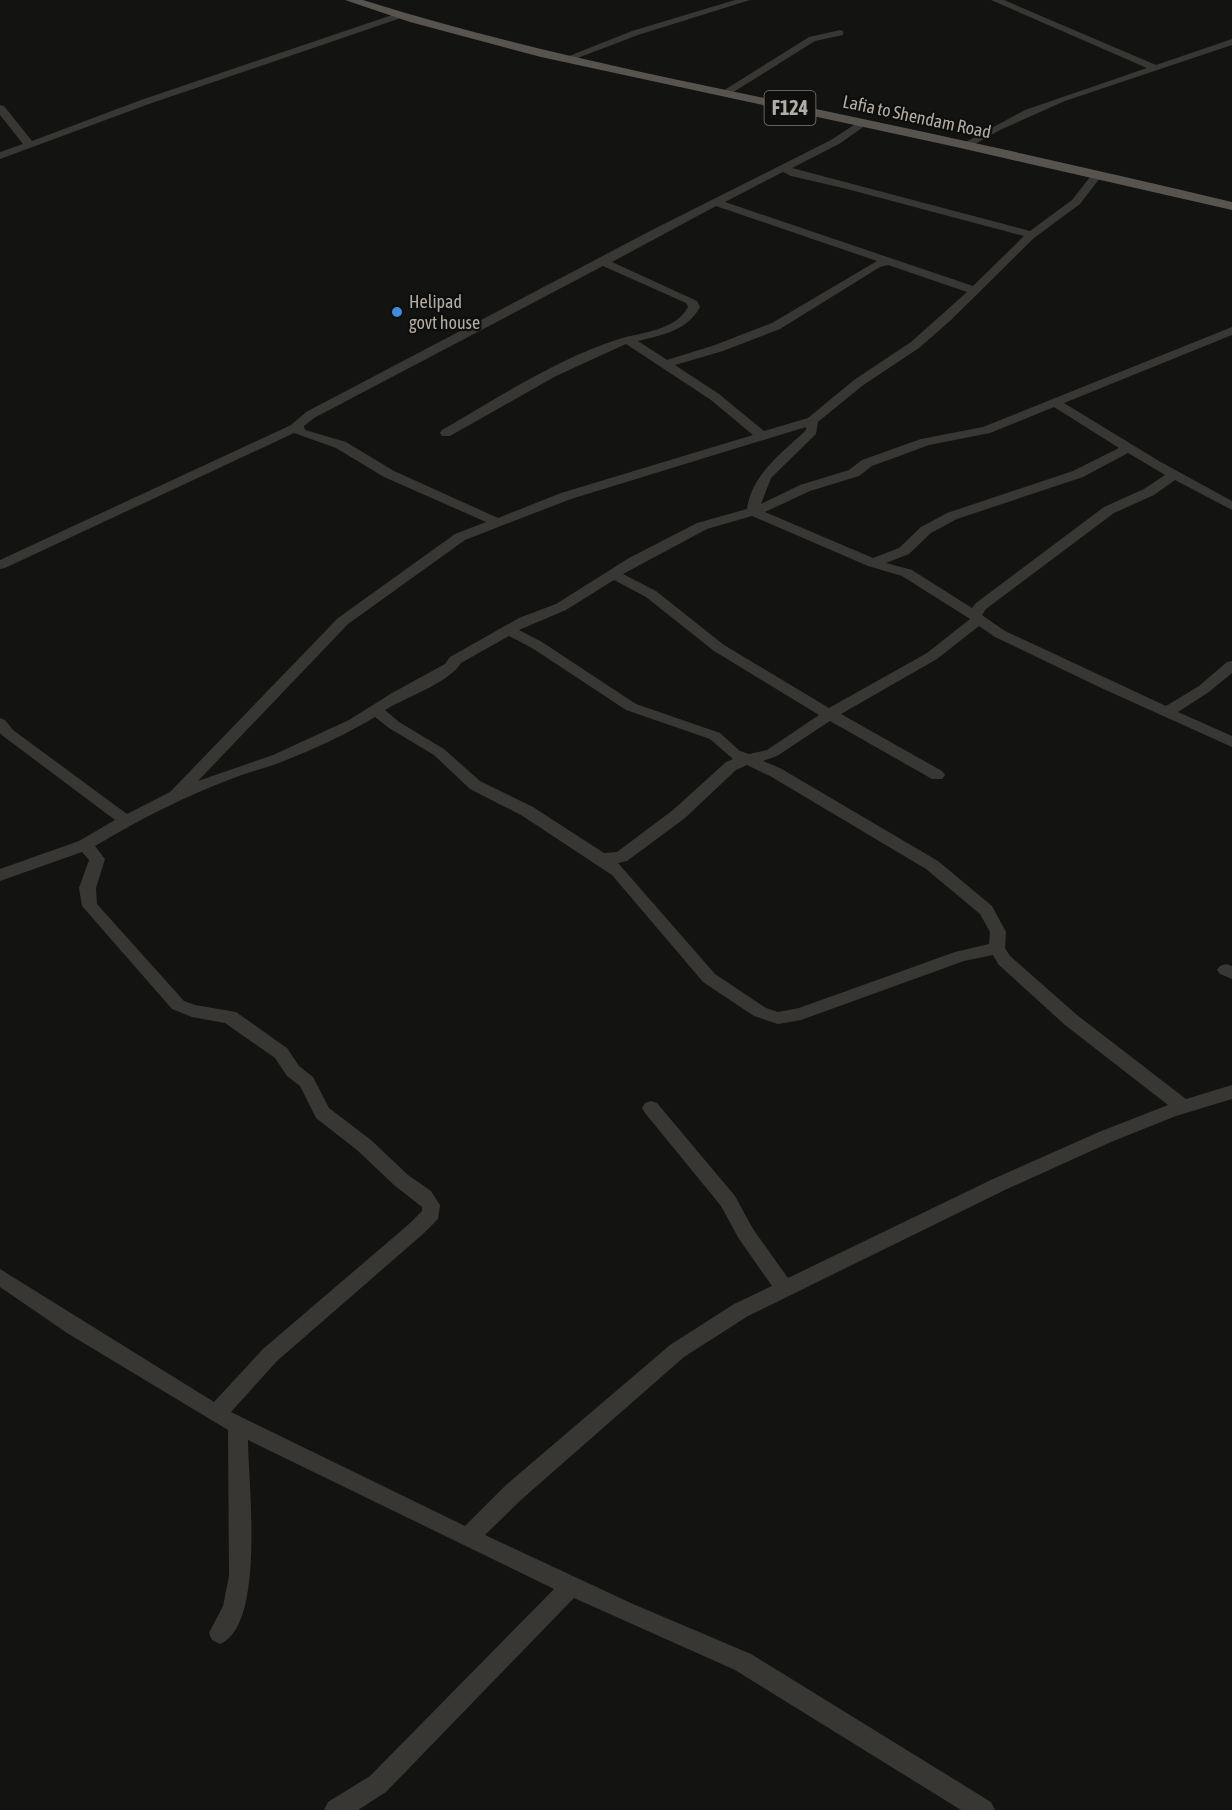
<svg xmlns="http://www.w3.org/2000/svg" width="1232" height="1810" viewBox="0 0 1232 1810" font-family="'Asap Condensed',sans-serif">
<rect width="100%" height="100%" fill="#131312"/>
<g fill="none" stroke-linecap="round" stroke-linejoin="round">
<path fill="#383734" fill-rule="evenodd" d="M735,0H750L638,35L567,62L559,60L632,31Z
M991,0H1004L1156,65L1232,39V45L1065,101L1000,130L966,149L961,146L962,144L1025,110L1147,68Z
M398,13L401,14V18L149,104L0,159V152L23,144L0,115V105L4,106L32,141L141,100Z
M840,30L843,31V35L815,41L727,96L718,94L809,37Z
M860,121L869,123L839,144L792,168L1030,231L1072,200L1094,172H1102L1103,174L1080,204L1034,238L951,320L919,348L862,386L818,422L816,434L771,478L761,504L800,485L849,470L862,460L921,439L983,427L1232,327V335L1064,403L1159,461L1232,501V510L1175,480L1154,495L1114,513L986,609L982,615L1005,631L1166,706L1199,686L1227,662L1232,661V673L1209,692L1178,712L1232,736V747L1099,687L995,637L979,626L937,659L841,714L942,771L945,775L942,779H932L830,721L777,756L763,761L780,768L938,861L992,906L1006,932L1005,948L1010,956L1077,1015L1186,1099L1232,1085V1099L1176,1116L1111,1142L1007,1189L748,1316L684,1357L522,1499L485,1535L633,1604L751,1654L991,1802L995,1810H961L735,1670L574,1598L386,1792L358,1810H324L328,1802L370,1776L554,1589L248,1440C248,1482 266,1625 220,1644L212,1640L209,1633L223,1606L229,1576L228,1430L67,1333L0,1287V1269L214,1402L263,1349L409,1224L422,1211V1207L394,1185L357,1150L316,1118L300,1086L287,1076L275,1058L225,1023L192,1017L172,1009L82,906L79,888L89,860L82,852L0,881V869L79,841L115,820L3,736L0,733V718L5,720L13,730L127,814L170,792L338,618L455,534L486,522L384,477L336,448L294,433L5,568L0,569V560L291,425L306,412L652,230L831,140ZM783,172L791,176L847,189L1024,236L973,286L725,202ZM716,206L877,261L772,323L715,345L667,360L638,341C662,335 687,331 700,307L697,301L612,262ZM888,265L967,292L911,342L854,380L808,418L764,431L719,394L675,365L723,351L780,329L880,267ZM603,266L686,303L688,307C675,331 642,332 619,339C556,359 498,398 442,430L440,433L442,436H450L556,376L626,344L711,400L753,435L561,493L498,518L394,471L346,442L305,430L304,426L314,418ZM1054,407L1119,448L1073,471L947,513L921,527L899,548L873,558L765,512L810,491L859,476L872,466L929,445L990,433ZM806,427V430C781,454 752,474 747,509L697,523L629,558L556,604L519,618L450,657L445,664L392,693L349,720L273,755L198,781L348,624L465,540L571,499ZM1128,453L1165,475L1144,489L1104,507L976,603L972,608L912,570L886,563L909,554L931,533L957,519L1083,477ZM752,516L868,566L902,576L970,619L927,653L829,708L724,645L656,591L623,574L707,529ZM614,580L646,597L714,651L819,715L767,750L749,754L740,751L720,733L636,704L542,642L519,630L566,610ZM509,636L532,648L626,710L710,739L733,759L726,762L673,810L617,852L604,853L533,807L480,781L444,749L399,722L385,710C405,698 450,682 461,663ZM375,717L389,728L434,755L470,789L521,815L612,875L703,982L754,1016L778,1024L801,1020L964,961L993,955L998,964L1065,1025L1168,1105L1099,1132L993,1179L788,1278L753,1229L735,1196L657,1103L651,1101L645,1103L642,1108L645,1113L721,1206L739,1239L772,1286L734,1304L670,1345L506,1485L465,1526L231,1412L277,1361L423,1234L438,1219L440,1205L431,1191L408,1175L371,1140L329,1108L313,1077L299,1066L287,1048L236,1012L195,1005L184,1001L97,904L96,888L105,859L95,846C139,820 183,797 231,779C248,772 267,768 284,761C314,749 347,734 375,717ZM747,765L770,776L926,869L980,914L990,932L989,944L955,952L799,1008L778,1012L766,1008L715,974L618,863L627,861L685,818L736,770Z
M1226,964L1232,966V979L1220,974L1217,970L1220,966Z"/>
<path fill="#575450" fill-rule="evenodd" d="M345,0H363C512,47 664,77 816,109C955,138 1094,169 1232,202V210L956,147L541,57L410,22Z"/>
</g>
<circle fill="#3f8cde" stroke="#0e0e0d" stroke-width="2" cx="397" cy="312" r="6"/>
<g text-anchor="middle" stroke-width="4.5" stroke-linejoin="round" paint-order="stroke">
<g font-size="18" fill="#b3aca5" stroke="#0e0e0d">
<text transform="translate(917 117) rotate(12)" y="6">Lafia to Shendam Road</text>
</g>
<g font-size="18" fill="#b3aca5" stroke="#0e0e0d" text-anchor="start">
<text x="409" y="308">Helipad<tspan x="409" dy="21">govt house</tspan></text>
</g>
<rect fill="#0e0e0d" stroke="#827d77" stroke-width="1.5" x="764.5" y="91" width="51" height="34" rx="4.5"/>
<g font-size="20" font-weight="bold" fill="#b3aca5">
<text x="790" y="115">F124</text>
</g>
</g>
</svg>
